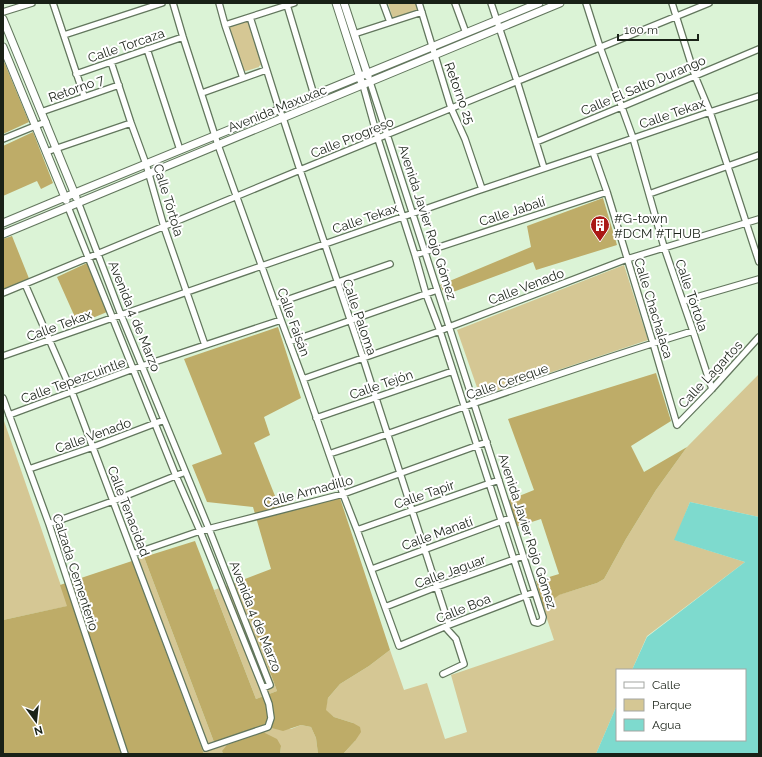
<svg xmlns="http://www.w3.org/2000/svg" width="762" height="757" viewBox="0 0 762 757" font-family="Raleway,sans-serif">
<rect width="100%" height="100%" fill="#dbf3d6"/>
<path fill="#d5c794" d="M388,3H416L418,11L393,19Z
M248,19L263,64L259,66V67L246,71H244L228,25Z
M624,265L648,340L480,396L457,330Z
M759,374V517L690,502L675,540L745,562L647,636L632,670H617V705L596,754H343L355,741L353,723L334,717L325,710L328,698L340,684L369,666L390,650L404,690L427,683L445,739L467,732L451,675L554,640L543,607L558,595L581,588L597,583L604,579L626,539L656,490L687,447Z
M3,418L68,606L3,620Z
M144,557L214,742L266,724L291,729L301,725L311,727L316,738L318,754H280L281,746L222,751L223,754H204L132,561Z
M237,582L277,691L256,699L214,590Z"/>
<path fill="#beac68" d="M3,59L29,122L3,134Z
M33,132L53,183L41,189L37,181L3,196V146Z
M603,198L617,245L536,270L533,262L445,295L440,285L531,247L527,226Z
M12,236L30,281L3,292V239Z
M87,263L107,312L78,324L57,277Z
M278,327L301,398L264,417L270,435L254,443L279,506L339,495L390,650L369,666L340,684L328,698L326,710L334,717L353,723L360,727L361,732L355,741L343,754H318L316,738L311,727L301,725L283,731L272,728L266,724L214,742L144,557L195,541L256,699L277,691L237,582L271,569L253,507L207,502L192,465L222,454L184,359Z
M656,373L671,421L631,446L644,472L687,447L656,490L626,539L604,579L597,583L581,588L559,595L543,607L536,581L559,574L541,519L516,527L507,501L534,490L508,419Z
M132,561L204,754H3V620L67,606L60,585Z
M263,732L277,739L281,746L280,754H223L222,751L227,745Z"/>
<path fill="#7edace" d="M690,502L759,517V754H596L617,705V740H745V670H632L647,637L745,562L674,540Z"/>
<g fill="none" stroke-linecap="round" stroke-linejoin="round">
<defs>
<path id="street" d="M53,3L84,96
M173,3L183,37L218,145L281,320L303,379L343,494L357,530L399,646L449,625L535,592
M219,3L225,25L243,78
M383,3L390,22
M419,3L451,108L465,139L482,189
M455,3L466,33
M491,3L517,81L544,168
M586,3L600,47L633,138L664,247L693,331L712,389
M672,3L695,76L710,112L759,262
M287,5L314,95
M3,12L32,3
M250,17L279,109L283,118L300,170L363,358L449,625
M225,25L294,3
M354,34L422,12
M64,35L162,3
M147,49L180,150
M111,62L131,123L146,164L164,227L205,345
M76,74L183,37
M363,85L378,139L415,255L426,294L440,331L534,622L538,623L542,621L543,617L370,82
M202,93L266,70
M41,112L119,85
M3,139L35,126L46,122
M536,142L621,107L759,49
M46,152L131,123
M593,152L607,192L653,343L677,425
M649,194L759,155
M68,207L176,476L200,531L263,688L270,685L209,529L121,315L78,202
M415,255L607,192
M25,284L72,392L206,748L268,727L271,718L269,704L263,688
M3,293L300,170L709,3
M683,301L759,279
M275,304L390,264
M289,342L437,290
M3,356L477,191L593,152L710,112L759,96
M303,379L440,331L449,327L627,259L759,219
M3,398L49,524L125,754
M9,415L133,369L281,320
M316,418L453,371
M677,425L712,389L759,337
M329,454C378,438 426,420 475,403C547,378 620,353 693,331
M29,469L93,447L164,420
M49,524L113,501L185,472
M357,530L499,480
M133,554L200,531L343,494L487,442
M372,569L510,518
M385,607L436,587L523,556
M443,674L464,664L456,639L445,627"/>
<path id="secondary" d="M336,3L361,81
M344,3L368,76
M3,19L76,197
M3,47L66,200
M3,223L75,193L539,3
M3,234L560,3"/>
</defs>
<use href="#street" stroke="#62765d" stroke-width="8"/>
<use href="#secondary" stroke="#62765d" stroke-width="9"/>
<use href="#street" stroke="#fff" stroke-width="5.5"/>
<use href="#secondary" stroke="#fff" stroke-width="7"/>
</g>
<defs>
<symbol id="building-pin" viewBox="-11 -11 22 30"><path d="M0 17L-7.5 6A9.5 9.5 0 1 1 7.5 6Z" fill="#aa1815" stroke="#fff"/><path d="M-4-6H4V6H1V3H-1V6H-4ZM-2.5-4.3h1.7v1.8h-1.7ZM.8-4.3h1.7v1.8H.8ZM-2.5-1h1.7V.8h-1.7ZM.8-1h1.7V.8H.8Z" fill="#fff"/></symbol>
</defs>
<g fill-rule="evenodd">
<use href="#building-pin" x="589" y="214" width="22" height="30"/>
</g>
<g text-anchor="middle" stroke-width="4" stroke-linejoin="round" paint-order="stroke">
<g font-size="13" fill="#192117" stroke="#fff">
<text transform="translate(126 45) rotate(-19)" y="5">Calle Torcaza</text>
<text transform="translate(643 85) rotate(-23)" y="5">Calle El Salto Durango</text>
<text transform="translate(76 88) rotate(-20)" y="5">Retorno 7</text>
<text transform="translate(460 93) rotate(70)" y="5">Retorno 25</text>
<text transform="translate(277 108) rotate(-22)" y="5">Avenida Maxuxac</text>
<text transform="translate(672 113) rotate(-19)" y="5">Calle Tekax</text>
<text transform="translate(352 137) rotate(-22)" y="5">Calle Progreso</text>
<text transform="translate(169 200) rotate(73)" y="5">Calle Tórtola</text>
<text transform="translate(512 211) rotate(-18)" y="5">Calle Jabalí</text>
<text transform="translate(365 218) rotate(-19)" y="5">Calle Tekax</text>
<text transform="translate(428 222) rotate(72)" y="5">Avenida Javier Rojo Gómez</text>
<text transform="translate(526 286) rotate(-21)" y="5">Calle Venado</text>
<text transform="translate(692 295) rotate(71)" y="5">Calle Tórtola</text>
<text transform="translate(654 308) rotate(73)" y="5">Calle Chachalaca</text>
<text transform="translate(135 316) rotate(68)" y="5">Avenida 4 de Marzo</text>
<text transform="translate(360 317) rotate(71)" y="5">Calle Paloma</text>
<text transform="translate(294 322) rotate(70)" y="5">Calle Faisán</text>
<text transform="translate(59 325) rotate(-20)" y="5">Calle Tekax</text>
<text transform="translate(710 374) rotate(-47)" y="5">Calle Lagartos</text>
<text transform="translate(73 380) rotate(-20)" y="5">Calle Tepezcuintle</text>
<text transform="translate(507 381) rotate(-19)" y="5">Calle Cereque</text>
<text transform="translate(381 384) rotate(-19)" y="5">Calle Tejón</text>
<text transform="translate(93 435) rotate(-20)" y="5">Calle Venado</text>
<text transform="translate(308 491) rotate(-15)" y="5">Calle Armadillo</text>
<text transform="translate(424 494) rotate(-19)" y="5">Calle Tapir</text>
<text transform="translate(129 511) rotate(69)" y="5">Calle Tenacidad</text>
<text transform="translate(528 531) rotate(72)" y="5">Avenida Javier Rojo Gómez</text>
<text transform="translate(437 533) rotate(-20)" y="5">Calle Manatí</text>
<text transform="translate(450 571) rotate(-20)" y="5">Calle Jaguar</text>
<text transform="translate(76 572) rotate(72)" y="5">Calzada Cementerio</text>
<text transform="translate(463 608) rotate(-22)" y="5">Calle Boa</text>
<text transform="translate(256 616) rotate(68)" y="5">Avenida 4 de Marzo</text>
</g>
<g font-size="13" fill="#192117" stroke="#fff" text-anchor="start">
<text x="614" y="223">#G-town<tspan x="614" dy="15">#DCM #THUB</tspan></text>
</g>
</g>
<rect width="762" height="757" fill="none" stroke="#192117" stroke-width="8"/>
<rect x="616" y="669" width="130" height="72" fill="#ffffff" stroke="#a3a6a2"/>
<rect x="624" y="682" width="20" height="6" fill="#ffffff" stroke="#a3a6a2"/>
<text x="652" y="689" font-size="12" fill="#192117">Calle</text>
<rect x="624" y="699" width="20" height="12" fill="#d5c794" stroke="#a3a6a2"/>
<text x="652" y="709" font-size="12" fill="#192117">Parque</text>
<rect x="624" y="719" width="20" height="12" fill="#7edace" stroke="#a3a6a2"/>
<text x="652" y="729" font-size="12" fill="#192117">Agua</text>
<g transform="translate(36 721) rotate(165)" stroke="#ffffff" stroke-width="3" paint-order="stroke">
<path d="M0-3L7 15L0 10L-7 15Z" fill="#192117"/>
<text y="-6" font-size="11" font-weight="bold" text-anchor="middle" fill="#192117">N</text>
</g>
<path d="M618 34v6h80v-6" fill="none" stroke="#192117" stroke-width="2"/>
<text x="624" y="34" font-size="12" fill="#192117" stroke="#ffffff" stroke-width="3" paint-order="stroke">100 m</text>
</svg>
